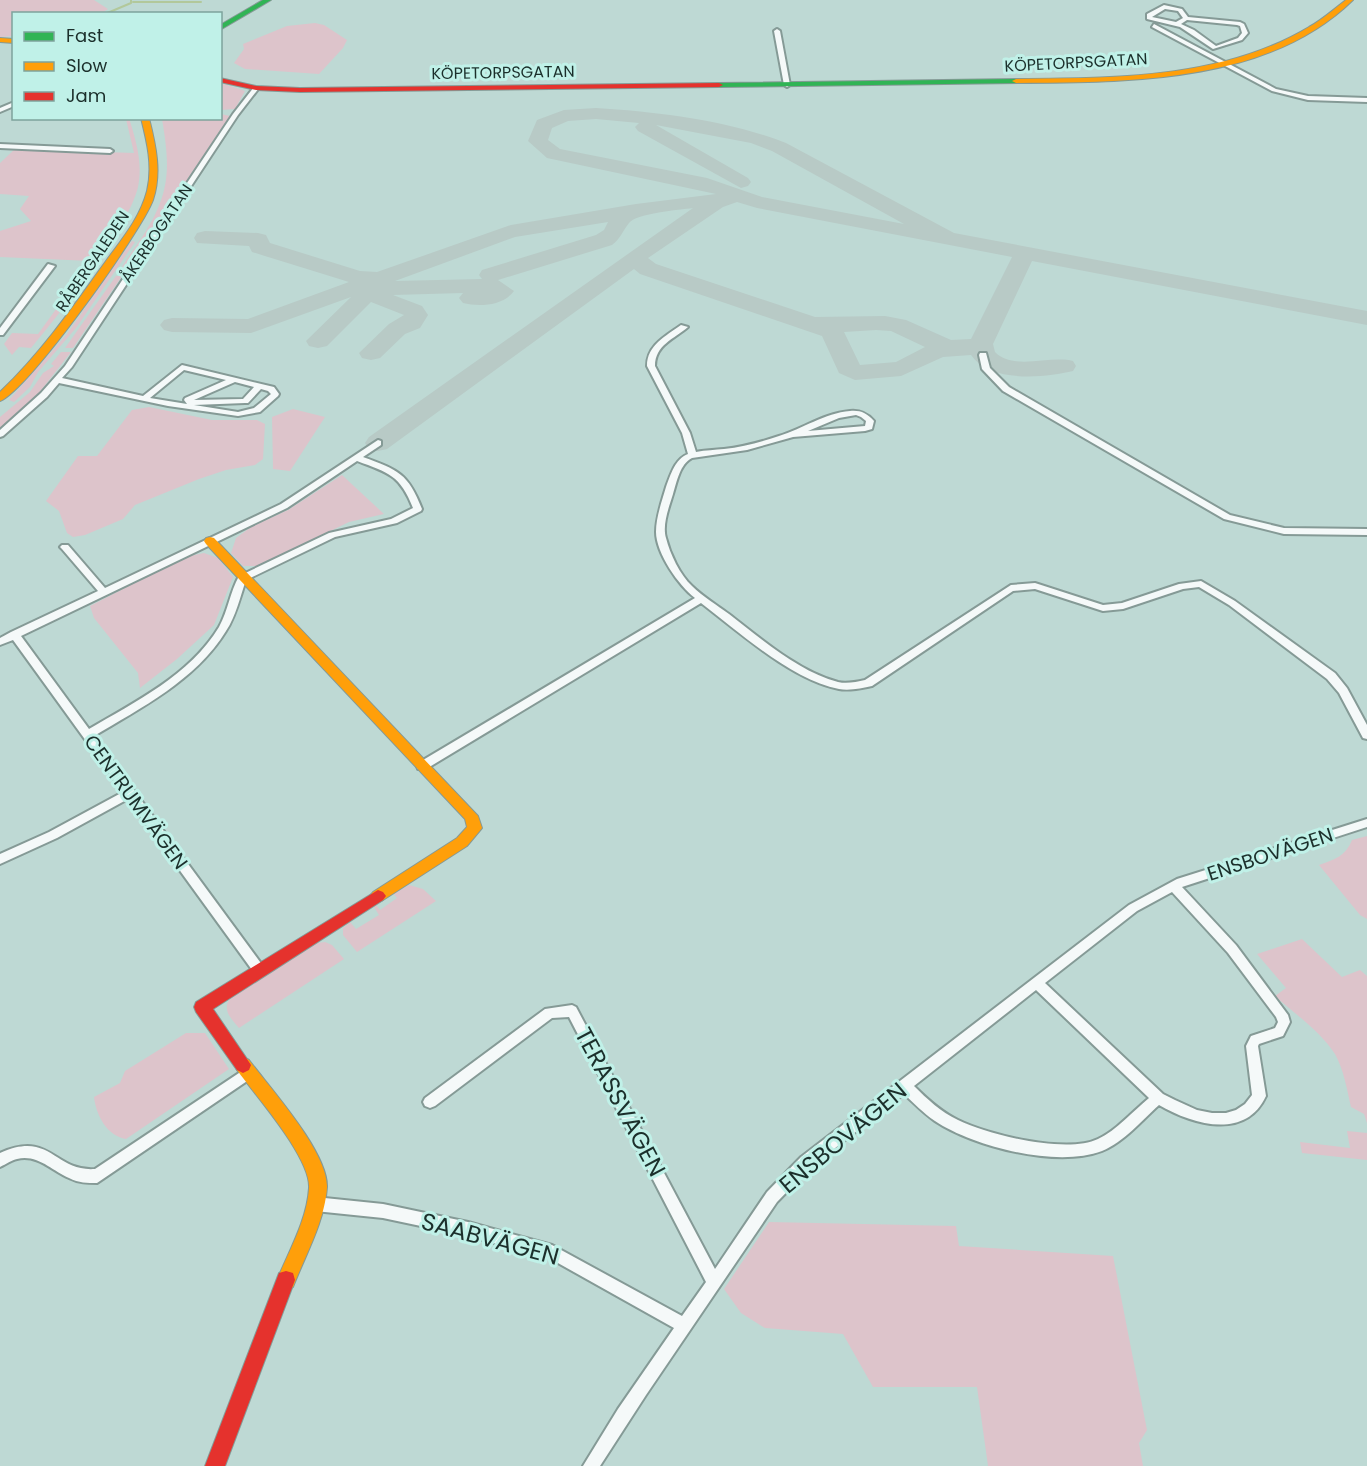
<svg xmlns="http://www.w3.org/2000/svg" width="1367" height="1466" viewBox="0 0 1367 1466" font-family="Poppins,sans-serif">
<rect width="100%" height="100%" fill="#bed9d4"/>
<path fill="#ddc4cb" d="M0,0H94L108,9L102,13L14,14L13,36L0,37Z
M315,23L324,25L347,40L343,48L319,74L245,69L234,63L244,49L243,44L287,26Z
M221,83L245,91L235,109L221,110Z
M221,114L230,116L125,272L119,273C125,260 136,247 144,234C171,192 170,166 162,119L220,118Z
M129,118C136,141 143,163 138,187C128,229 60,313 31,348L19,347L12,355L4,344L12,333L38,334L91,261L0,257V231L31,221L20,209L29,196L0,194V163L15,149L134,153L126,119Z
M132,241L135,242L76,328L38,372L30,387L14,402L9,400L67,334Z
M116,276H122L73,348H65Z
M61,352H71L39,393L0,429V417L30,392L43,373L54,366L51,364Z
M149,407L212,420H257L265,424L263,459L255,465L226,470L199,479L135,505L123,519L85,535L73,537L67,533L59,511L46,501L78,456H97L132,410Z
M293,409L325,417L290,471L273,469L272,417Z
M342,475L384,514L349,522L259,566H243L231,553L236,538L251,527L288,510Z
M204,553L218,558L233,577L214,625L177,659L140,688L138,673L94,618L90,606L185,557Z
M1367,836V919L1360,915L1319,865C1335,859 1345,857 1352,840Z
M409,885L423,889L436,901L357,952L343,935V928L350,922L356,929L379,915L374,907L376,905L380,910L397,898L394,894Z
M1302,939L1342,977L1360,970L1367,976V1123L1364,1114L1351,1107C1347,1090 1344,1070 1335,1054C1320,1031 1295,1014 1275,996L1286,988L1257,954Z
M325,942L332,945L344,959L239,1028C231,1018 221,1010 231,997L317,943Z
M186,1033H205L229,1069L126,1139C107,1136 96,1115 94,1097L120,1083L125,1071Z
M1347,1131L1367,1133V1160L1302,1153L1300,1142L1350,1148Z
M769,1222L956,1226L959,1246L1113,1256L1147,1430L1139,1443L1143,1466H988L977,1387H873L843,1334L765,1328L741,1313L724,1289Z"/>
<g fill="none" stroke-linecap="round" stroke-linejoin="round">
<path stroke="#b2c89b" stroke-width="2" d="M133,2H201
M105,14L131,3V0"/>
<path fill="#b8cac6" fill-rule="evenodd" d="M596,108C659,112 727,120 786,143L954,233L1367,311V325L1032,261L993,344L995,352C1013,371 1050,355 1073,361L1076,366L1073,371C1044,378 990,383 971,355L943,357L901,376L855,380L839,373L822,336L640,274L634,269L387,449L378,451L369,449L365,443L369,437L693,208C679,210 637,213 629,223C622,232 621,238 612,245L498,280L514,291C503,306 479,307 463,303L459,298L463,293L393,295L422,306L428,315L420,328L405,334L380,358L371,360L362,358L359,353L389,324L404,315L371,302L327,346L318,348L309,346L306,341L351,297L251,333L172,332L164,330L160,325L164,320L172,318L248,319L349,282L252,252L249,246L197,243L194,238L197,233L205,231L258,233L266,235L270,243L360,271L377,272L511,225L636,204L716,194L547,158L528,141L537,120L564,110ZM596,119L639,123L635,127L638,131L741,188L748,186L751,182L748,178L656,125L751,143L772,151L904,224L762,197L707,178L560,149L548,140L552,128L568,121ZM737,202L757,208L1012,257L971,339L951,340L906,320L885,316L815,317L656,264L648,258L723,207ZM608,222L604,230L596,235L482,270L479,275L482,279L395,281L515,237ZM876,330L891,331L925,347L896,362L860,365L844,332Z"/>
<defs>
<path id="street" d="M1164,5L1182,9L1188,17L1240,22L1244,24L1248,33L1242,40L1213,49L1180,27L1147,19V14ZM1165,9L1178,11L1183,18L1176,22L1152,17ZM1187,20L1237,25L1240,26L1242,33L1238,38L1216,46L1194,30L1181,24Z
M1154,24L1276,89L1308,96L1367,98V102L1308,100L1272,91L1152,27Z
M777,29L780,31L790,85L787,87L784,85L774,31Z
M254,87L259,88L238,115L72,367L62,378L143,396L182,365L274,387L279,394L278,396L260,412L238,416L168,406L59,383L47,397L3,436L0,437V430L41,393L65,366L233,114ZM184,370L226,380L185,398L184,400L187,404L150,398ZM235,382L254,387L243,399L194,400ZM261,389L268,391L271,394L254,408L238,412L194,405L245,403H248Z
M14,102V106L0,112V108Z
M0,144L110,149L113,151L110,153L0,148Z
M48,264L55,266L3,335H0V328Z
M681,325L688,327C674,339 655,345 655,366L690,433L696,452C706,450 715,450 724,449C743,447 761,442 779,436C802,429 825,413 850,411C860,410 867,413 874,421L872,429L865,431L793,437L747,450L692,458C680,464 677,481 673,494C669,507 662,525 666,538C670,554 680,575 692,586C703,597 717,605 729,614C760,638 799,672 838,682C847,684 856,682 865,680L1011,585L1035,583L1103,605L1122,603L1179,584L1201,581L1235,601L1335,673L1347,688L1367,725V739L1363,738L1339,693L1327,679L1229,605L1199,587L1183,589L1123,609L1103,611L1035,589L1013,591L872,686C862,688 850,691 839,689C792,680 739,632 701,603L426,769H418L417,766L418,763L695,598C679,586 656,553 656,532C656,517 662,501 666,487C671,474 675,459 688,454L682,433L647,366C647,345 666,336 681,325ZM856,415L861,417L866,421L865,426L808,431L839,418Z
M980,353H986L990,368L1009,387L1230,515L1284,528L1367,529V535L1284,534L1224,519L1003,391L982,369L979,355Z
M378,440L381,441V445L363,457C398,470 408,473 422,509L421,511L397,523L335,537L246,580C240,597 236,616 226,631C196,680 141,708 94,736L263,966L265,970L263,974L259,975L255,974L128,799L57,838L0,864V854L49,832L123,792L13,640L0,645V638L11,632L98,591L62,549L60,547L62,545H68L105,588L281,504ZM357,461C389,473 400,475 413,508L391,519L329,533L239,576C230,592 228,611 219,627C190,675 135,702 89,729L21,636L287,508Z
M1367,819V827L1182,887L1236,945L1288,1015L1290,1022L1283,1036L1259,1044L1258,1046L1266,1096C1245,1141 1192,1124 1159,1105C1141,1121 1124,1142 1102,1151C1057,1168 974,1147 935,1121C923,1113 914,1103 904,1094L811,1167L777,1202L646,1395L600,1466H583L618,1409L674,1328L549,1258L468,1236L383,1218L315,1211L310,1209L308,1204L310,1199L315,1197L383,1204L468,1222L552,1245L682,1316L706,1282L569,1017L552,1018L435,1106L430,1108L425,1106L423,1102L425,1098L545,1009L572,1005L576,1007L715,1269L767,1192L801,1157L1129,905L1177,879ZM1172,892L1228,953L1276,1017L1278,1022L1275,1028L1251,1036L1246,1046L1252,1095L1245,1104L1236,1110L1226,1113H1212L1197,1110L1175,1100L1163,1094L1045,983L1137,911ZM1036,990L1149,1098C1133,1111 1117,1130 1098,1139C1067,1154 988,1135 958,1120C941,1112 927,1099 914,1086Z
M248,1067L253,1069L254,1073L253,1077L97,1183C87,1183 79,1183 69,1178C52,1171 38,1154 17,1159C12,1160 6,1164 0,1167V1153C51,1130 54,1172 95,1169Z"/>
<path id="fast" d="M263,0H271L220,30V25Z
M1016,79H1019V83L719,87L715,85L719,83Z"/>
<path id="slow" d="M1346,0H1353C1267,84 1129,82 1016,83L1012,81L1016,79C1115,78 1222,79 1309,27C1322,20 1334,9 1346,0Z
M0,38L14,39V43L0,42Z
M141,118H149C156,146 162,173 153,200C142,231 27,392 0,401V392C41,353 73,307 106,261C122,239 140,218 147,191C153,166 147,142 141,118Z
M210,537L214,538L478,816L482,828L467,846L383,900L378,902L373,900L370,896L373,892L457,838L467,827L465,819L206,544L204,541L206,538Z
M243,1057L249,1060C270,1088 328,1152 327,1187C325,1221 305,1256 293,1287L286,1289L279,1287L277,1280C289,1251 307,1220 309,1188C311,1158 256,1096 237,1070L235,1065L237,1060Z"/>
<path id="jam" d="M220,78L256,86L300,88L719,83L723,85L719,87L300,92L256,90L220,82Z
M378,890L383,892L386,896L383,900L213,1009L251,1065L249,1070L243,1073L237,1070L196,1012L194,1007L196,1002Z
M286,1271L293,1273L295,1280L225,1466H205L279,1273Z"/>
</defs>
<use href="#street" stroke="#859a96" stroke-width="4"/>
<use href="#fast" stroke="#859a96" stroke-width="2"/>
<use href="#slow" stroke="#859a96" stroke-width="2"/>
<use href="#jam" stroke="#859a96" stroke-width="2"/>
<use href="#street" fill="#f5f9f9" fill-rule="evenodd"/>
<use href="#fast" fill="#30b455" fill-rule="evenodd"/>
<use href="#slow" fill="#ff9f0a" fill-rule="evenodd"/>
<use href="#jam" fill="#e5322d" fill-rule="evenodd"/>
</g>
<g text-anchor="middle" stroke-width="6" stroke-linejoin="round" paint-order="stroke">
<g font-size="16" fill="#1b2f2b" stroke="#c0f1e8">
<text transform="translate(1076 62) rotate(-3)" y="6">KÖPETORPSGATAN</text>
<text transform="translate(503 72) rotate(-1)" y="6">KÖPETORPSGATAN</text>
<text transform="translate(156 233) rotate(-56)" y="6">ÅKERBOGATAN</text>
<text transform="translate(92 261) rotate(-56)" y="6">RÅBERGALEDEN</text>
</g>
<g font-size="20" fill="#1b2f2b" stroke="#c0f1e8">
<text transform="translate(136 802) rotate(54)" y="7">CENTRUMVÄGEN</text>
<text transform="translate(1270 854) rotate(-18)" y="7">ENSBOVÄGEN</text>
</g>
<g font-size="24" fill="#1b2f2b" stroke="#c0f1e8">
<text transform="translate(620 1102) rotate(62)" y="8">TERASSVÄGEN</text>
<text transform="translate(843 1138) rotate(-40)" y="8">ENSBOVÄGEN</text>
<text transform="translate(490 1239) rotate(15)" y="8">SAABVÄGEN</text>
</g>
</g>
<rect x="12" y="12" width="210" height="108" fill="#c0f1e8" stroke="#7ea39c" stroke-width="1.5"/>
<rect x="24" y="32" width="30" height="9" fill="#30b455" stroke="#7ea39c" stroke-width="1.5"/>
<text x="66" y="42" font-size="18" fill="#1b2f2b">Fast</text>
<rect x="24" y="62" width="30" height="9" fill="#ff9f0a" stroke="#7ea39c" stroke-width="1.5"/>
<text x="66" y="72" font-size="18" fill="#1b2f2b">Slow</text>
<rect x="24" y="92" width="30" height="9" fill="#e5322d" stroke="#7ea39c" stroke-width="1.5"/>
<text x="66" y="102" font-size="18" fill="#1b2f2b">Jam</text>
</svg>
